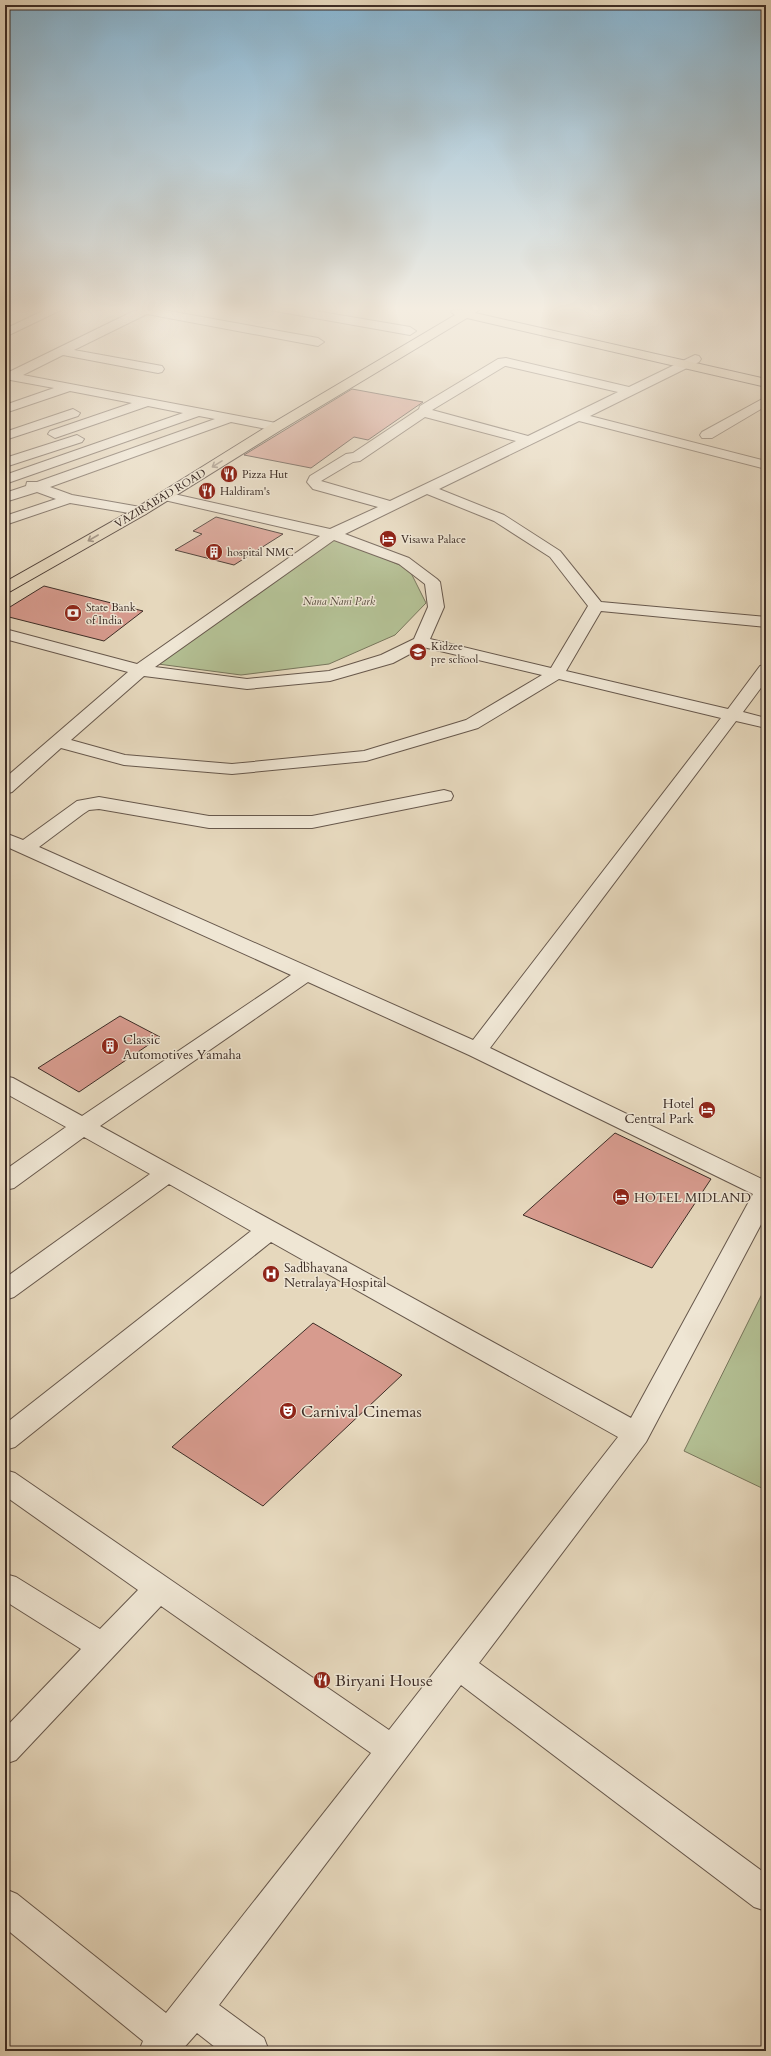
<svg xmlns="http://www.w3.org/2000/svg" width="771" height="2056" viewBox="0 0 771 2056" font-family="Cardo,serif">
<rect width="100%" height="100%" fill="#e6d8bd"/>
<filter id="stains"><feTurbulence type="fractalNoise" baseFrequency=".005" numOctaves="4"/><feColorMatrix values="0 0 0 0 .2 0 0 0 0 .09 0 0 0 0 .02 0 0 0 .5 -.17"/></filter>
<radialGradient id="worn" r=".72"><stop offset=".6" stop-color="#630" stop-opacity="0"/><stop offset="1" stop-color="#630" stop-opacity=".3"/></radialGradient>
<path fill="#b3bf93" stroke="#78765c" d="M331,539L369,552L409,569L426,603L395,635L329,664L241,675L158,664Z
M766,1286V1490L684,1451Z"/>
<path fill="#d79b8e" stroke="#3d2d26" d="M352,389L423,402L368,440L354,437L311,468L244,455Z
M216,517L283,534L234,565L175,550L202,534L193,531Z
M44,586L143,611L104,641L5,616V610Z
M120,1016L160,1037L79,1092L38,1068Z
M615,1133L711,1179L652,1268L523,1215Z
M313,1323L402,1375L263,1506L172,1447Z"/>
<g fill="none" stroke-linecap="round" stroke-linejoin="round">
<defs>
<path id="minor" d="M53,306H69L5,337V329Z
M144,306H160L158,309L318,338L324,342L318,346L147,314L74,350L162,366L164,369L162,372L158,373L63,355L23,375L276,423L283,427L276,431L231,422L50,487L72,495L146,508L148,511L146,514L141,515L70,503L5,525V516L56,499L37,492L5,502V493L26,486L27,482H37L215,419L199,416L5,484V475L183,413L148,406L55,438L48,434L50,431L132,403L70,391L5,413V405L54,388L5,379V371L9,372Z
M258,306H286L410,327L416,331L410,335L264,309Z
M695,355L699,356L701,359L699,362L590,416L766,461V469L579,421L439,489L504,515L560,551L601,602L766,617V627L601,611L566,671L728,709L760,666L766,665V681L743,712L766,718V728L736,721L490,1048L766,1181V1215L646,1442L479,1663L766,1874V1911L754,1907L461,1685L219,2005L264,2038L269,2051H220L197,2033L181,2051H139L143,2041L5,1928V1889L17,1894L166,2013L371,1753L161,1606L16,1760L5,1764V1728L81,1649L5,1601V1574L16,1577L100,1629L138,1590L5,1496V1470L15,1473L389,1730L618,1437L271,1242L15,1447L5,1450V1424L251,1231L169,1184L14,1297L5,1300V1278L150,1174L84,1137L14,1188L5,1190V1170L66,1127L5,1093V1076L13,1078L82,1116L291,975L5,846V833L23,840L77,801L99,797L209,816H312L444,790L451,792L453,796L451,800L312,828H209L99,809L89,810L83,814L39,847L473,1040L721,718L559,679L478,728L366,761L232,774L124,765L61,748L12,792L5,794V778L128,672L5,639V629L137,664L320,536L160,499L158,496L160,493L165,492L330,529L378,507L313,489L307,482L310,476L346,454L353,453L419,409L420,406L498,359L506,358L629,387ZM505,366H506L618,392L528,436L432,410ZM425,417L516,441L390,501L321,481L353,462L360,461ZM427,494L494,521L550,557L588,606L551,668L430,639L444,607L440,582L437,579L409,558L345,534ZM334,540L399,564L425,584L428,607L414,639L381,655L329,671L247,679L155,667ZM423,647L542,675L466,720L364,751L232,764L125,755L71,740L144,676L247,689L330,681L393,663ZM308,982L469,1055L753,1194L631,1418L100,1126Z
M766,397V406L712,438H702L700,435L702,432Z
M73,409L80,413L78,416L5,440V432Z
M77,435L84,439L82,442L5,467V458Z"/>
<path id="major" d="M469,306H484L475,313L766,379V387L467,318L281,430L146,514L11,591L5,593V582L136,508L271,424L455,315L451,312L453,310H463Z"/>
</defs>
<use href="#minor" stroke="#67584c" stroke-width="2"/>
<use href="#major" stroke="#3d2d26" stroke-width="2"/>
<use href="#minor" fill="#efe6d4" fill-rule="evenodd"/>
<use href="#major" fill="#e6d8bd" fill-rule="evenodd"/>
</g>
<defs><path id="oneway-shaft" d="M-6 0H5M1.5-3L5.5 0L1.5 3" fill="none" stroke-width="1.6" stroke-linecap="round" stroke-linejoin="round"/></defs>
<g stroke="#928272">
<use href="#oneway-shaft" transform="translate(217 464) rotate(148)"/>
<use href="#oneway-shaft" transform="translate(93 538) rotate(150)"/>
</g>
<linearGradient id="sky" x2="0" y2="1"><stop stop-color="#87b6d4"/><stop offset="0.52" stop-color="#f4ede1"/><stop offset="1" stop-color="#f4ede1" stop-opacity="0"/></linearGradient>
<rect width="771" height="594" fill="url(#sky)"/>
<defs>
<symbol id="restaurant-disc" viewBox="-11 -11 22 22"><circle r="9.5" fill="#8f2418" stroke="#efe6d4"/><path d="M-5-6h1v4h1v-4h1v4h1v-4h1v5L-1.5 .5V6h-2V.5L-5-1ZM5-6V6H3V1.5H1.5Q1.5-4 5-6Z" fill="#fff"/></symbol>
<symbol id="hotel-disc" viewBox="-11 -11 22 22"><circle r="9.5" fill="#8f2418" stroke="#efe6d4"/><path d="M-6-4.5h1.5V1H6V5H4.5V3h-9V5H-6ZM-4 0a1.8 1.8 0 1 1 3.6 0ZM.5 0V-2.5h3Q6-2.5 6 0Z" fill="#fff"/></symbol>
<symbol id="building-disc" viewBox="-11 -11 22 22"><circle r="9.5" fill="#8f2418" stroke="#efe6d4"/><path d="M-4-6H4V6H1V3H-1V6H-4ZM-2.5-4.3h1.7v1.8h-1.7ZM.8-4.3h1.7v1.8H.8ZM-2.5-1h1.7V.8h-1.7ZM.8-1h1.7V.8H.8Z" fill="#fff"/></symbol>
<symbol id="bank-disc" viewBox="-11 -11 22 22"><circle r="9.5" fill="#8f2418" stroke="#efe6d4"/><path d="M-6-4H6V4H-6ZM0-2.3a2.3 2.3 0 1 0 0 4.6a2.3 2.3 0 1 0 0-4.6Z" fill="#fff"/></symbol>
<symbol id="school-disc" viewBox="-11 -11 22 22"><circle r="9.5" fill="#8f2418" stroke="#efe6d4"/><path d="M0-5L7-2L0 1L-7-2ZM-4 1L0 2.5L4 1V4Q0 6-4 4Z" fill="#fff"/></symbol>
<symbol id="hospital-disc" viewBox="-11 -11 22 22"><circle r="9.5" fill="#8f2418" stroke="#efe6d4"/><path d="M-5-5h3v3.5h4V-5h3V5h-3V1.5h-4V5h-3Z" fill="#fff"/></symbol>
<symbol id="theatre-disc" viewBox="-11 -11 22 22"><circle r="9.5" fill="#8f2418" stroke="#efe6d4"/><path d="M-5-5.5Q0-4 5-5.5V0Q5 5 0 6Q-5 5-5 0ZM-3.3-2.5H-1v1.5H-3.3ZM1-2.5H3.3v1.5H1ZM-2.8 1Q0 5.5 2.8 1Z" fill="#fff"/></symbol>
</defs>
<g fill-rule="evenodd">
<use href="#restaurant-disc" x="219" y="464" width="20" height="20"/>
<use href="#restaurant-disc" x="197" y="481" width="20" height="20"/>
<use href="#hotel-disc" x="378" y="529" width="20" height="20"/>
<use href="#building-disc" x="204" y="542" width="20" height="20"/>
<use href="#bank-disc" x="63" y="603" width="20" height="20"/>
<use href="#school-disc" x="408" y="642" width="20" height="20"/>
<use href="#building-disc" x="100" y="1036" width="20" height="20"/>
<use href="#hotel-disc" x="697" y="1100" width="20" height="20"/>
<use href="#hotel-disc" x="611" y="1187" width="20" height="20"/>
<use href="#hospital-disc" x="261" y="1264" width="20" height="20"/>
<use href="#theatre-disc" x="278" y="1401" width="20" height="20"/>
<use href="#restaurant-disc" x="312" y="1670" width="20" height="20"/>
</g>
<g text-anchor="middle" stroke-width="3" stroke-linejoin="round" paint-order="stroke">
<g font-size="11" fill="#3d2d26" stroke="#efe6d4" text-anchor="start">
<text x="242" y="478">Pizza Hut</text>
<text x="220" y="495">Haldiram's</text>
<text x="401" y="543">Visawa Palace</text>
<text x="227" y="556">hospital NMC</text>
<text x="86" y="611">State Bank<tspan x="86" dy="13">of India</tspan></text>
<text x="431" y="650">Kidzee<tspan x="431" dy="13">pre school</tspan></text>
</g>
<g font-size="11" fill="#3d2d26" stroke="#efe6d4">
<text transform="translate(160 498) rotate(-31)" y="4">VAZIRABAD ROAD</text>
</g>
<g font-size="11" font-style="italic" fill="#554a3c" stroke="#efe6d4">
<text x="339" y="605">Nana Nani Park</text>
</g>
<g font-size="13" fill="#3d2d26" stroke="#efe6d4" text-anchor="start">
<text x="123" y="1044">Classic<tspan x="123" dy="15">Automotives Yamaha</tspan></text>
<text x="694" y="1108" text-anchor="end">Hotel<tspan x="694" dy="15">Central Park</tspan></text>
<text x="634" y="1202">HOTEL MIDLAND</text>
<text x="284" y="1272">Sadbhavana<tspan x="284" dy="15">Netralaya Hospital</tspan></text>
</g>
<g font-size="16" fill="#3d2d26" stroke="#efe6d4" text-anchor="start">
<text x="301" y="1417">Carnival Cinemas</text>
<text x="335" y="1686">Biryani House</text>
</g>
</g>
<rect width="771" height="2056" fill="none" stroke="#e6d8bd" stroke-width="20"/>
<rect x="6" y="6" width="759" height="2044" fill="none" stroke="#3d2d26" stroke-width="2"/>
<rect x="10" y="10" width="751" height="2036" fill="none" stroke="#3d2d26"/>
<rect width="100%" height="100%" filter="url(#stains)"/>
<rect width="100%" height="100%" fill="url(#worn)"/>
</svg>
